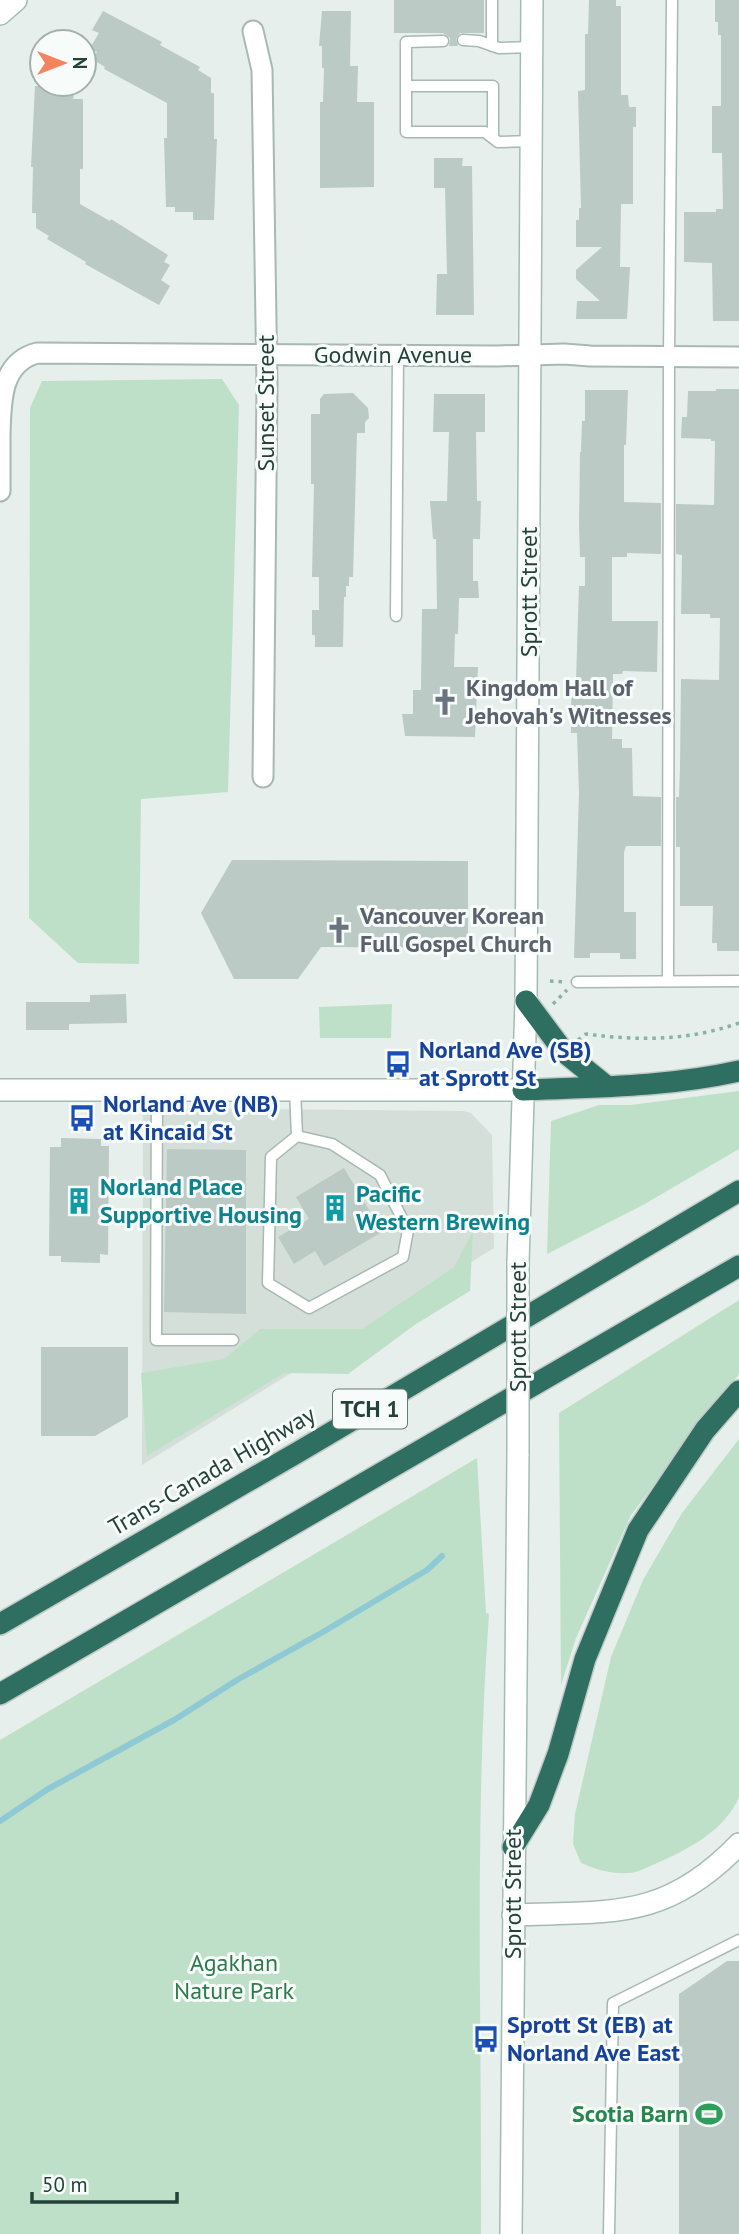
<svg xmlns="http://www.w3.org/2000/svg" width="739" height="2234" viewBox="0 0 739 2234" font-family="'PT Sans',sans-serif">
<rect width="100%" height="100%" fill="#e6efeb"/>
<path fill="#d4dfda" d="M143,1108L463,1111L471,1113L492,1135L494,1248L142,1465Z"/>
<path fill="#bfe0c8" d="M222,379L239,405L228,792L141,799L139,964L78,963L29,918L30,408L42,381Z
M392,1004L391,1038H320L319,1007Z
M739,1091V1149L643,1205L547,1254L551,1121L599,1105H631Z
M473,1231L470,1291L416,1324L348,1374L284,1373L147,1456L141,1373L224,1359L260,1329H362L454,1267Z
M739,1300V1374L631,1515L576,1638L561,1685L559,1413Z
M739,1439V1797C725,1831 687,1850 655,1864C647,1867 637,1873 629,1873C611,1874 597,1870 581,1863L573,1844L575,1814L611,1657L643,1580L682,1513Z
M477,1458L486,1613L489,1614C474,1820 482,2027 481,2234H0V1740Z"/>
<g fill="none" stroke-linecap="round" stroke-linejoin="round">
<path stroke="#8ec9d4" stroke-width="6" d="M0,1821L48,1789L174,1720L237,1680L323,1632L427,1570L442,1556"/>
</g>
<path fill="#bbcac4" d="M394,0H484V33H460L456,39L458,46H449L450,38L443,33H394Z
M589,0H616V6H621V95H628L629,107H636V127H633V204H621L620,267H630L627,319H576L577,301H600L576,279V270L602,247H576V220H579V208H581L578,91L585,90V34H588Z
M715,0H739V321H713L712,263L684,262V212H716V209H723L722,153H712V106H721V35H718V22H715Z
M103,11L162,42L160,45L200,67L198,70L211,78V93H214V139H217L214,220H193V212H175V207H166L164,138H167V103L104,69L105,67L92,59L97,52L90,48L99,33L92,30Z
M322,11H351L350,66H358L357,102H374V187L320,188V102H323L324,68H322V46H319Z
M35,86L56,87V95H74L73,99H83V169H80V204L110,221L111,219L168,255L164,262L170,265L161,280L170,286L159,305L85,264L86,262L47,239L49,236L36,228V213H32L33,167H31Z
M434,158H463L462,166H472L474,315H436L437,274H447L445,188H434Z
M716,389H739V951H717V943H712L713,906H680V847H676V797H679L680,767L681,679L719,680L720,618H710V614H681L682,555L676,554V504L714,505L715,441H711V439L681,438L682,417H687L688,391H716Z
M585,390H628L626,445H624V502L661,503V554L627,553V557H612V621H658L657,672L623,671L622,674H613L612,739H622V748H632L633,796L661,797V846H626L624,852V912H636V959H620V953H590V958H574L579,793L577,733H571V707L572,681H576L579,586H585V557H580L579,527L580,452H581L582,421H585Z
M353,393L368,408L369,418L365,422V433H357L353,577H349V586H346V597H344L343,647H315V635H312V610H319V577H312L314,484H311V414H320V399L324,394Z
M434,394H485V432H476L477,501H481L480,539H473V581H478L479,598H459L458,634H455L454,667H478L475,737L405,736L402,714H413V690H421L422,609H437L436,539H433L430,501H447L449,432H433Z
M232,860L468,861V948L321,947L298,979H234L201,913Z
M126,994L127,1023L69,1024V1030H26V1002H90V995Z
M61,1138L101,1139V1146H109L108,1255L100,1254V1263L61,1262V1256H49L50,1147H61Z
M167,1149L246,1150V1314L164,1312Z
M344,1168L382,1232L324,1266L315,1251L294,1264L278,1237L309,1219L296,1197Z
M41,1347H128V1417L95,1436H41Z
M727,1961H739V2234H679V1994Z"/>
<g fill="none" stroke-linecap="round" stroke-linejoin="round">
<defs>
<path id="lane" d="M463,40L479,41L499,48L532,47
M443,41L406,42V132H485L498,142L531,141
M492,46V0
M406,86H493V138
M396,616L398,355
M668,981L669,357L672,0
M577,982L739,981
M295,1089L297,1136
M157,1090L156,1340H233
M297,1136L332,1144L380,1175L408,1230L403,1257L309,1308L268,1283L271,1157Z
M609,2234L613,2003L739,1940"/>
<path id="street" d="M253,31L262,70L267,386L263,777
M0,491C0,472 0,454 0,435C1,403 0,363 37,353L497,356L564,354L590,356L739,357"/>
<path id="secondary" d="M0,14L16,0
M0,1090H523
M518,1263L526,1001L532,0
M513,1915C611,1911 665,1921 739,1844
M511,2234L518,1454"/>
<path id="highway" d="M526,1001L564,1052L605,1085
M523,1090C596,1087 668,1087 739,1071
M0,1624L300,1451L739,1191
M0,1694L739,1266
M513,1847L539,1805L558,1754L585,1659L638,1530L705,1430L739,1391"/>
</defs>
<use href="#lane" stroke="#a8b8b2" stroke-width="13"/>
<use href="#street" stroke="#a8b8b2" stroke-width="23"/>
<use href="#secondary" stroke="#a4bbb3" stroke-width="24"/>
<use href="#highway" stroke="#c2cac8" stroke-width="24"/>
<path stroke="#86b3a5" stroke-width="3.5" stroke-dasharray="3.5 5" stroke-linecap="butt" d="M550,981L566,982
M553,1004L567,990
M578,1040L586,1034C640,1041 688,1041 739,1023"/>
<use href="#lane" stroke="#fff" stroke-width="10"/>
<use href="#street" stroke="#fff" stroke-width="19"/>
<use href="#secondary" stroke="#fff" stroke-width="21"/>
<use href="#highway" stroke="#2f6f62" stroke-width="21"/>
<defs>
<path id="secondary-bridge" d="M518,1454V1263"/>
</defs>
<use href="#secondary-bridge" stroke="#a4bbb3" stroke-width="24" stroke-linecap="butt"/>
<use href="#secondary-bridge" stroke="#fff" stroke-width="21"/>
</g>
<defs>
<symbol id="church-bare" viewBox="-9 -9 18 18"><path d="M-1.2-6h2.4v3.5h3.3v2.4h-3.3V6h-2.4V-.1h-3.3v-2.4h3.3Z" fill="#6b7280" stroke="#f7fbf9" stroke-width="2.5" paint-order="stroke"/></symbol>
<symbol id="bus-bare" viewBox="-9 -9 18 18"><path d="M-5-6H5V4H4V6H2V4H-2V6H-4V4H-5ZM-3.5-4V0h7V-4ZM-3.5 1.2v1.5H-2V1.2ZM2 1.2v1.5H3.5V1.2Z" fill="#1a4fb4" stroke="#f7fbf9" stroke-width="2.5" paint-order="stroke"/></symbol>
<symbol id="building-bare" viewBox="-9 -9 18 18"><path d="M-4-6H4V6H1V3H-1V6H-4ZM-2.5-4.3h1.7v1.8h-1.7ZM.8-4.3h1.7v1.8H.8ZM-2.5-1h1.7V.8h-1.7ZM.8-1h1.7V.8H.8Z" fill="#0f9aa8" stroke="#f7fbf9" stroke-width="2.5" paint-order="stroke"/></symbol>
<symbol id="stadium-bare" viewBox="-9 -9 18 18"><path d="M0-5a6.5 5 0 1 0 0 10a6.5 5 0 1 0 0-10ZM-3.5-1.8h7v3.6h-7Z" fill="#2e9e5b" stroke="#f7fbf9" stroke-width="2.5" paint-order="stroke"/></symbol>
</defs>
<g fill-rule="evenodd">
<use href="#church-bare" x="426" y="683" width="38" height="38"/>
<use href="#church-bare" x="320" y="911" width="38" height="38"/>
<use href="#bus-bare" x="379" y="1045" width="38" height="38"/>
<use href="#bus-bare" x="63" y="1099" width="38" height="38"/>
<use href="#building-bare" x="60" y="1182" width="38" height="38"/>
<use href="#building-bare" x="316" y="1189" width="38" height="38"/>
<use href="#bus-bare" x="467" y="2020" width="38" height="38"/>
<use href="#stadium-bare" x="690" y="2095" width="38" height="38"/>
</g>
<g text-anchor="middle" stroke-width="6" stroke-linejoin="round" paint-order="stroke">
<rect fill="#f7fbf9" stroke="#637a73" stroke-width="2" x="333" y="1389.5" width="74" height="39" rx="5"/>
<g font-size="23" font-weight="bold" fill="#24423a">
<text x="370" y="1417">TCH 1</text>
</g>
<g font-size="24" fill="#24423a" stroke="#f7fbf9">
<text x="393" y="363">Godwin Avenue</text>
<text transform="translate(266 403) rotate(-90)" y="8">Sunset Street</text>
<text transform="translate(529 592) rotate(-90)" y="8">Sprott Street</text>
<text transform="translate(518 1327) rotate(-90)" y="8">Sprott Street</text>
<text transform="translate(212 1471) rotate(-30)" y="8">Trans-Canada Highway</text>
<text transform="translate(513 1894) rotate(-90)" y="8">Sprott Street</text>
</g>
<g font-size="24" font-weight="bold" fill="#5b616d" stroke="#f7fbf9" text-anchor="start">
<text x="466" y="696">Kingdom Hall of<tspan x="466" dy="28">Jehovah's Witnesses</tspan></text>
<text x="360" y="924">Vancouver Korean<tspan x="360" dy="28">Full Gospel Church</tspan></text>
</g>
<g font-size="24" font-weight="bold" fill="#164399" stroke="#f7fbf9" text-anchor="start">
<text x="419" y="1058">Norland Ave (SB)<tspan x="419" dy="28">at Sprott St</tspan></text>
<text x="103" y="1112">Norland Ave (NB)<tspan x="103" dy="28">at Kincaid St</tspan></text>
<text x="507" y="2033">Sprott St (EB) at<tspan x="507" dy="28">Norland Ave East</tspan></text>
</g>
<g font-size="24" font-weight="bold" fill="#0d838f" stroke="#f7fbf9" text-anchor="start">
<text x="100" y="1195">Norland Place<tspan x="100" dy="28">Supportive Housing</tspan></text>
<text x="356" y="1202">Pacific<tspan x="356" dy="28">Western Brewing</tspan></text>
</g>
<g font-size="24" fill="#2d7a4b" stroke="#f7fbf9">
<text x="234" y="1971">Agakhan<tspan x="234" dy="28">Nature Park</tspan></text>
</g>
<g font-size="24" font-weight="bold" fill="#27864d" stroke="#f7fbf9" text-anchor="end">
<text x="688" y="2122">Scotia Barn</text>
</g>
</g>
<g transform="translate(63 63) rotate(90)"><circle r="33" fill="#f7fbf9" stroke="#a3b1ad" stroke-width="2"/>
<path d="M0-5L12 26L0 18L-12 26Z" fill="#f4845f"/>
<text y="-10" font-size="19" font-weight="bold" text-anchor="middle" fill="#24423a">N</text>
</g>
<path d="M32 2192v10h145v-10" fill="none" stroke="#24423a" stroke-width="3.5"/>
<text x="42" y="2192" font-size="21" fill="#24423a" stroke="#f7fbf9" stroke-width="5" paint-order="stroke">50 m</text>
</svg>
